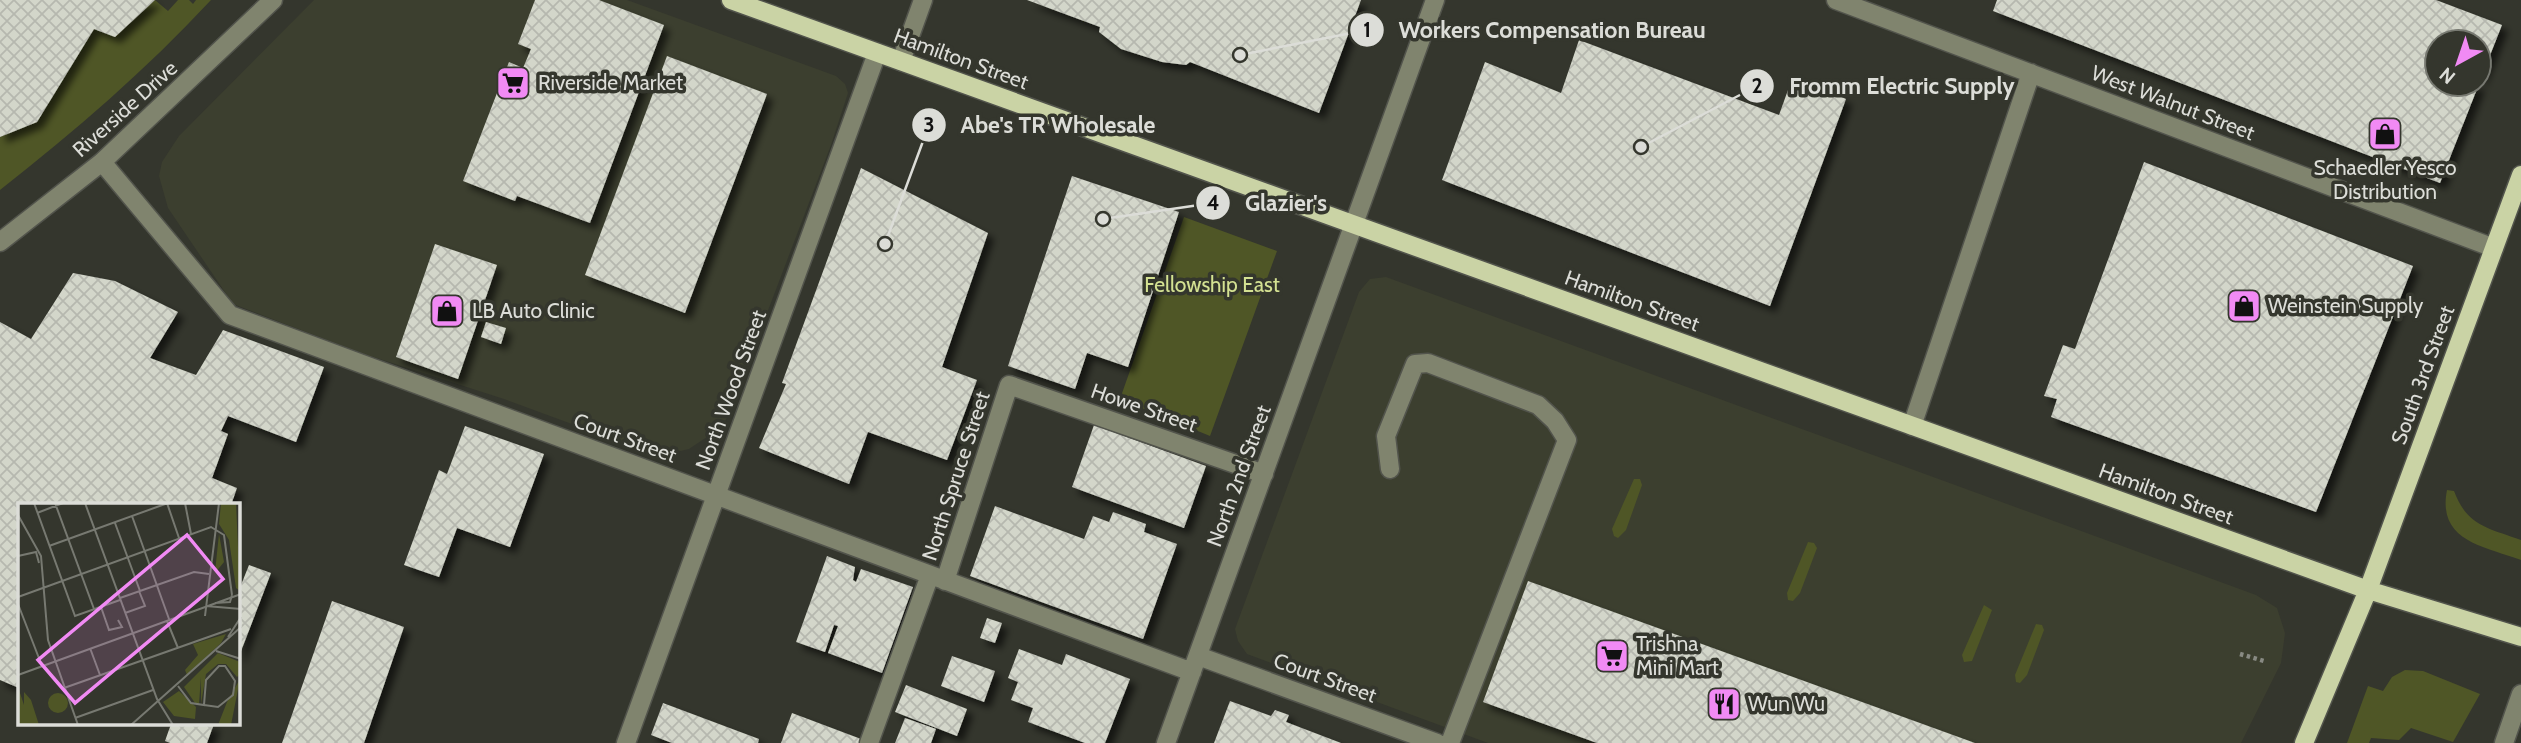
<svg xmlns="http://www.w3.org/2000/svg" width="2521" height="743" viewBox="0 0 2521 743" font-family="Cabin,sans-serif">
<defs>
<pattern id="building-cross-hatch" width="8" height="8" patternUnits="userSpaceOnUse" patternTransform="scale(1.75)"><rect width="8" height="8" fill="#d3d6ca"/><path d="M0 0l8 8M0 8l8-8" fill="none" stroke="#b6b8af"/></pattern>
<filter id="shadow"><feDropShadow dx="6" dy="6" stdDeviation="3.5" flood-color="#0009"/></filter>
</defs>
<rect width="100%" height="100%" fill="#34362d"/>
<path fill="#3c3f2f" d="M314,0H627L836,76L845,84L848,93L831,145L727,418L719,429L689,449L676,452L637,448L504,399L361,353L233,304L168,208L159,176L162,162L179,136Z
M1386,277L2256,595L2277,608L2285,633L2281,663L2241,743H1488L1247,654L1238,641L1235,629L1359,292L1370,279Z"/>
<path fill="#4f5626" d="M155,0L168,11L178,0H189L193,4L196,0H211C146,70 75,131 0,190V137L37,122L94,29L115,37Z
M1184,217L1277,251L1210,436L1120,399Z
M1634,479H1640L1642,485L1626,530L1618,538L1614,536L1612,529Z
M2447,490L2454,491C2467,526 2488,528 2521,540V560C2483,546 2437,541 2447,490Z
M1808,542L1814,543L1817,548L1800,593L1793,601L1788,600L1787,593Z
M1984,605L1992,610L1972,661L1964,662L1962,655Z
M2036,624L2042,625L2044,630L2027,675L2020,683L2016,682L2015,675Z
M2405,670L2423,671L2480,694L2453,742L2411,728L2399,740L2371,738L2369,743H2347L2368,686L2383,691L2392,677Z"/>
<path fill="url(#building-cross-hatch)" filter="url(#shadow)" d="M0,0H155L115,37L94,29L37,122L0,137Z
M535,0H599L664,25L590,223L517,196L515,201L463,181L509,62L523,68L531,49L518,44Z
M1027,0H1361L1319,113L1190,62L1186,65L1162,62L1121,49L1099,32L1100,27Z
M1997,0H2436L2502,25L2479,83V42H2437V84H2479L2440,183L1993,11Z
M1579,40L1779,115L1793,76L1846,99L1770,306L1442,180L1485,62L1561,93Z
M667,56L767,94L685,313L585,275Z
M2144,162L2413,266L2316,512L2051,417L2057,399L2044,396L2063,345L2075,349Z
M861,168L988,233L942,367L977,380L947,460L868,432L849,484L759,448L786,384L782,383Z
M1072,176L1179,212L1128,367L1087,353L1075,389L1008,366Z
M435,244L497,265L458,379L396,357Z
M73,273L115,281L178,312L150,358L196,375L223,330L324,367L296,442L228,416L221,431L228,434L212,478L237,488L231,505H19V688L0,680V322L31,339Z
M486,322L506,328L501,344L481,337Z
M1094,425L1206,466L1184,528L1072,487Z
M465,426L544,454L510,547L457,528L439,577L404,565L439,470L447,474Z
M995,506L1084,539L1093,516L1109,522L1113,512L1146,524L1144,532L1177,544L1143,639L970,576Z
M827,556L855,567L853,580L856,582L861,569L913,587L882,673L828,653L838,626L834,625L825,652L796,642Z
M249,565L271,573L238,659V584L241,585Z
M1528,581L1975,743H1597L1483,702Z
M332,601L404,627L364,743H282Z
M987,618L1002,623L995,643L980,638Z
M1019,649L1062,665L1066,654L1130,679L1105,743H1085L1028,722L1033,708L1011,700L1018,682L1008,678Z
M952,656L995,671L984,702L941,686Z
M906,685L967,709L957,736L895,712Z
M1230,701L1271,716L1275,710L1289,715L1286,722L1341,743H1214Z
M663,703L759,739L758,743H672L651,735Z
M792,713L861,739L860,743H781Z
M905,718L936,729L931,743H895Z
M171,724H214L207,743H170L165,741Z"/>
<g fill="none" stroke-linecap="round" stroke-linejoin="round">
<defs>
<path id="minor" d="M1836,0L2494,248
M901,61L923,0
M102,162L230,315L1192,672
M0,242L102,162L273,0
M1912,426L2031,73
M1390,469L1386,436L1415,364L1428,363L1538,405L1555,421L1567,440L1450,743
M945,581L1009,385L1264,474
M1198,656L1437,743
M626,743L877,53
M869,743L930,575
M1166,743L1435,0
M2504,743L2521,694"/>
<path id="major" d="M731,0L2368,590L2521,637
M2304,743L2368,590L2521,175"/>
</defs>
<use href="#minor" stroke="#52544c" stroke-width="21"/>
<use href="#major" stroke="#52544c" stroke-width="21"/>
<path stroke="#888a83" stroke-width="4.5" stroke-dasharray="3.5 3.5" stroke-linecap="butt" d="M2240,654L2264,661"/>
<use href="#minor" stroke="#80846e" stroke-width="18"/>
<use href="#major" stroke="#cad3a5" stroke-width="18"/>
</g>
<defs>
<symbol id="supermarket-square" viewBox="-11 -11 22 22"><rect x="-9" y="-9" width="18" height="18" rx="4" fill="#f18af4" stroke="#34362d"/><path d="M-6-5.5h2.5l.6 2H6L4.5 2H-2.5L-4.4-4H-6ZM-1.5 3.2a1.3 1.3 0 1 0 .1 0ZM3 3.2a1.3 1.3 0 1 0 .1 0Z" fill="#111"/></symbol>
<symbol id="shop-square" viewBox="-11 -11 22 22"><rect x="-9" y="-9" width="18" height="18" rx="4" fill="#f18af4" stroke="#34362d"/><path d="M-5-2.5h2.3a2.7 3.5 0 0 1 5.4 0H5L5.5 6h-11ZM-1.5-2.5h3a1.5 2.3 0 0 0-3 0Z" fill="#111"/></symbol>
<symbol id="restaurant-square" viewBox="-11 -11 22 22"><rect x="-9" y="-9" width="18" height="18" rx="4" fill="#f18af4" stroke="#34362d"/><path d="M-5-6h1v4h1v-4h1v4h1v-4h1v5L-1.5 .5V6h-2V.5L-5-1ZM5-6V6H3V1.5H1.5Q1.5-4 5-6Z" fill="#111"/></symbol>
</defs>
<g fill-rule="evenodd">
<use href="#supermarket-square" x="494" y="64" width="38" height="38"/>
<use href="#shop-square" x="2366" y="115" width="38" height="38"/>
<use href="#shop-square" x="2225" y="287" width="38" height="38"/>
<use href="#shop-square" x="428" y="292" width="38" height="38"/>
<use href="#supermarket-square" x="1593" y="637" width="38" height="38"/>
<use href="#restaurant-square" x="1705" y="685" width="38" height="38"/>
</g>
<g text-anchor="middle" stroke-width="7" stroke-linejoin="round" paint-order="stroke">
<g font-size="21" fill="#dcddd8" stroke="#34362d">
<text transform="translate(961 59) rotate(20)" y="7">Hamilton Street</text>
<text transform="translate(2173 103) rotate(21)" y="7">West Walnut Street</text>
<text transform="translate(125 109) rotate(-42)" y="7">Riverside Drive</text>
<text transform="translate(1632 301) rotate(20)" y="7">Hamilton Street</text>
<text transform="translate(2423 375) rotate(-70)" y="7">South 3rd Street</text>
<text transform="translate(731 390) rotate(-70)" y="7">North Wood Street</text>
<text transform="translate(1144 408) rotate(19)" y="7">Howe Street</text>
<text transform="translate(625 438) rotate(20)" y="7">Court Street</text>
<text transform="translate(956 476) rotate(-72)" y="7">North Spruce Street</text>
<text transform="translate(1239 476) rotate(-70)" y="7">North 2nd Street</text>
<text transform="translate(2166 494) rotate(20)" y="7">Hamilton Street</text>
<text transform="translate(1325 678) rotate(20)" y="7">Court Street</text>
</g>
<g font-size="21" fill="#dcddd8" stroke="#34362d" text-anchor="start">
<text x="538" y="90">Riverside Market</text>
<text x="2385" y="175" text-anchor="middle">Schaedler Yesco<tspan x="2385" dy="24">Distribution</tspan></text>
<text x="2268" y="313">Weinstein Supply</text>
<text x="472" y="318">LB Auto Clinic</text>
<text x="1636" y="651">Trishna<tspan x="1636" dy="24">Mini Mart</tspan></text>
<text x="1748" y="711">Wun Wu</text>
</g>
<g font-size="21" fill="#d4e192" stroke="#34362d">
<text x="1212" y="292">Fellowship East</text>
</g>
</g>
<g transform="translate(18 503)">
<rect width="222" height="222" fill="#34362d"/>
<path d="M203,0H218L222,88L218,85L211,37L201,21ZM201,31L206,59L197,70L194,97ZM208,131L203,140L169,172L167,167L180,152L175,141ZM200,150L222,159V171L219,174L208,161H200L188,171L183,201V174L181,201L177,200L166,184ZM222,176L213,222H200L209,199ZM0,184L6,202V189L13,197L21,222H0ZM161,188L178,204L177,216L156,213L145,199ZM30 200a10 10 0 1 1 20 0a10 10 0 1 1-20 0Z" fill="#4f5626"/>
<path fill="none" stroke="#777971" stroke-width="2" d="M16,0L57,113L102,97M37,0L76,106M67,0L139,196L155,222M149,0L161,35M167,0L173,31M19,10L45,0M0,12L23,53L30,137L60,222M114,13L151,116M97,20L122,88M31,43L150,0M0,53L18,49L21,60M0,94L193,24L206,32L214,92M102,95L176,69L191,71M197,100L212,99L214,92M0,101L24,163M188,103L223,106M83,104L91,127L104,124L100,117M107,110L127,103L121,88M187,113L201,0M149,118L160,145M210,134L223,114M72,145L82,172M198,148L223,156M0,172L223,91M160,183L173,200L186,202L188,177L201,163H207L217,178L215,192L200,204L186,202M46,185L213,126M57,215L135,187M113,222L223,124"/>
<path fill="#f18af4" fill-opacity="0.15" stroke="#f18af4" stroke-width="3.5" d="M169,32L205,76L57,200L20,157Z"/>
<rect width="222" height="222" fill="none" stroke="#dcddd8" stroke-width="3.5"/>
</g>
<path fill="none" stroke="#dcddd8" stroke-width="2.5" d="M1240 55L1367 30M1641 147L1757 86M885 244L929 125M1103 219L1213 203"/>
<g fill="#dcddd8" stroke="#34362d" stroke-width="2.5">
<circle cx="1240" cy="55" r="7"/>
<circle cx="1641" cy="147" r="7"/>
<circle cx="885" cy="244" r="7"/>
<circle cx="1103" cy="219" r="7"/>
<circle cx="1367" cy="30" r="18"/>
<circle cx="1757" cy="86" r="18"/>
<circle cx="929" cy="125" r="18"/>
<circle cx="1213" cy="203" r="18"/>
</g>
<g font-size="21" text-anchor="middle" font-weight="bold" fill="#111">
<text x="1367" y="37">1</text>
<text x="1757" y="93">2</text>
<text x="929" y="132">3</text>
<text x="1213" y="210">4</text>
</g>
<g font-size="23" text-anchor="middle" font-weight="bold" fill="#dcddd8" stroke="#34362d" stroke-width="7" stroke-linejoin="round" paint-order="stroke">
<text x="1552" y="38">Workers Compensation Bureau</text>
<text x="1902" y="94">Fromm Electric Supply</text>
<text x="1058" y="133">Abe's TR Wholesale</text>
<text x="1286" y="211">Glazier's</text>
</g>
<g transform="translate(2458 63) rotate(220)"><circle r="33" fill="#34362d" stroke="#777971" stroke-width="2"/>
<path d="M0-5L12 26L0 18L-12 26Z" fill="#f18af4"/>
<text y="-10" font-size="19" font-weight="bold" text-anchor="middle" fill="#dcddd8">N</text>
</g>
</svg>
